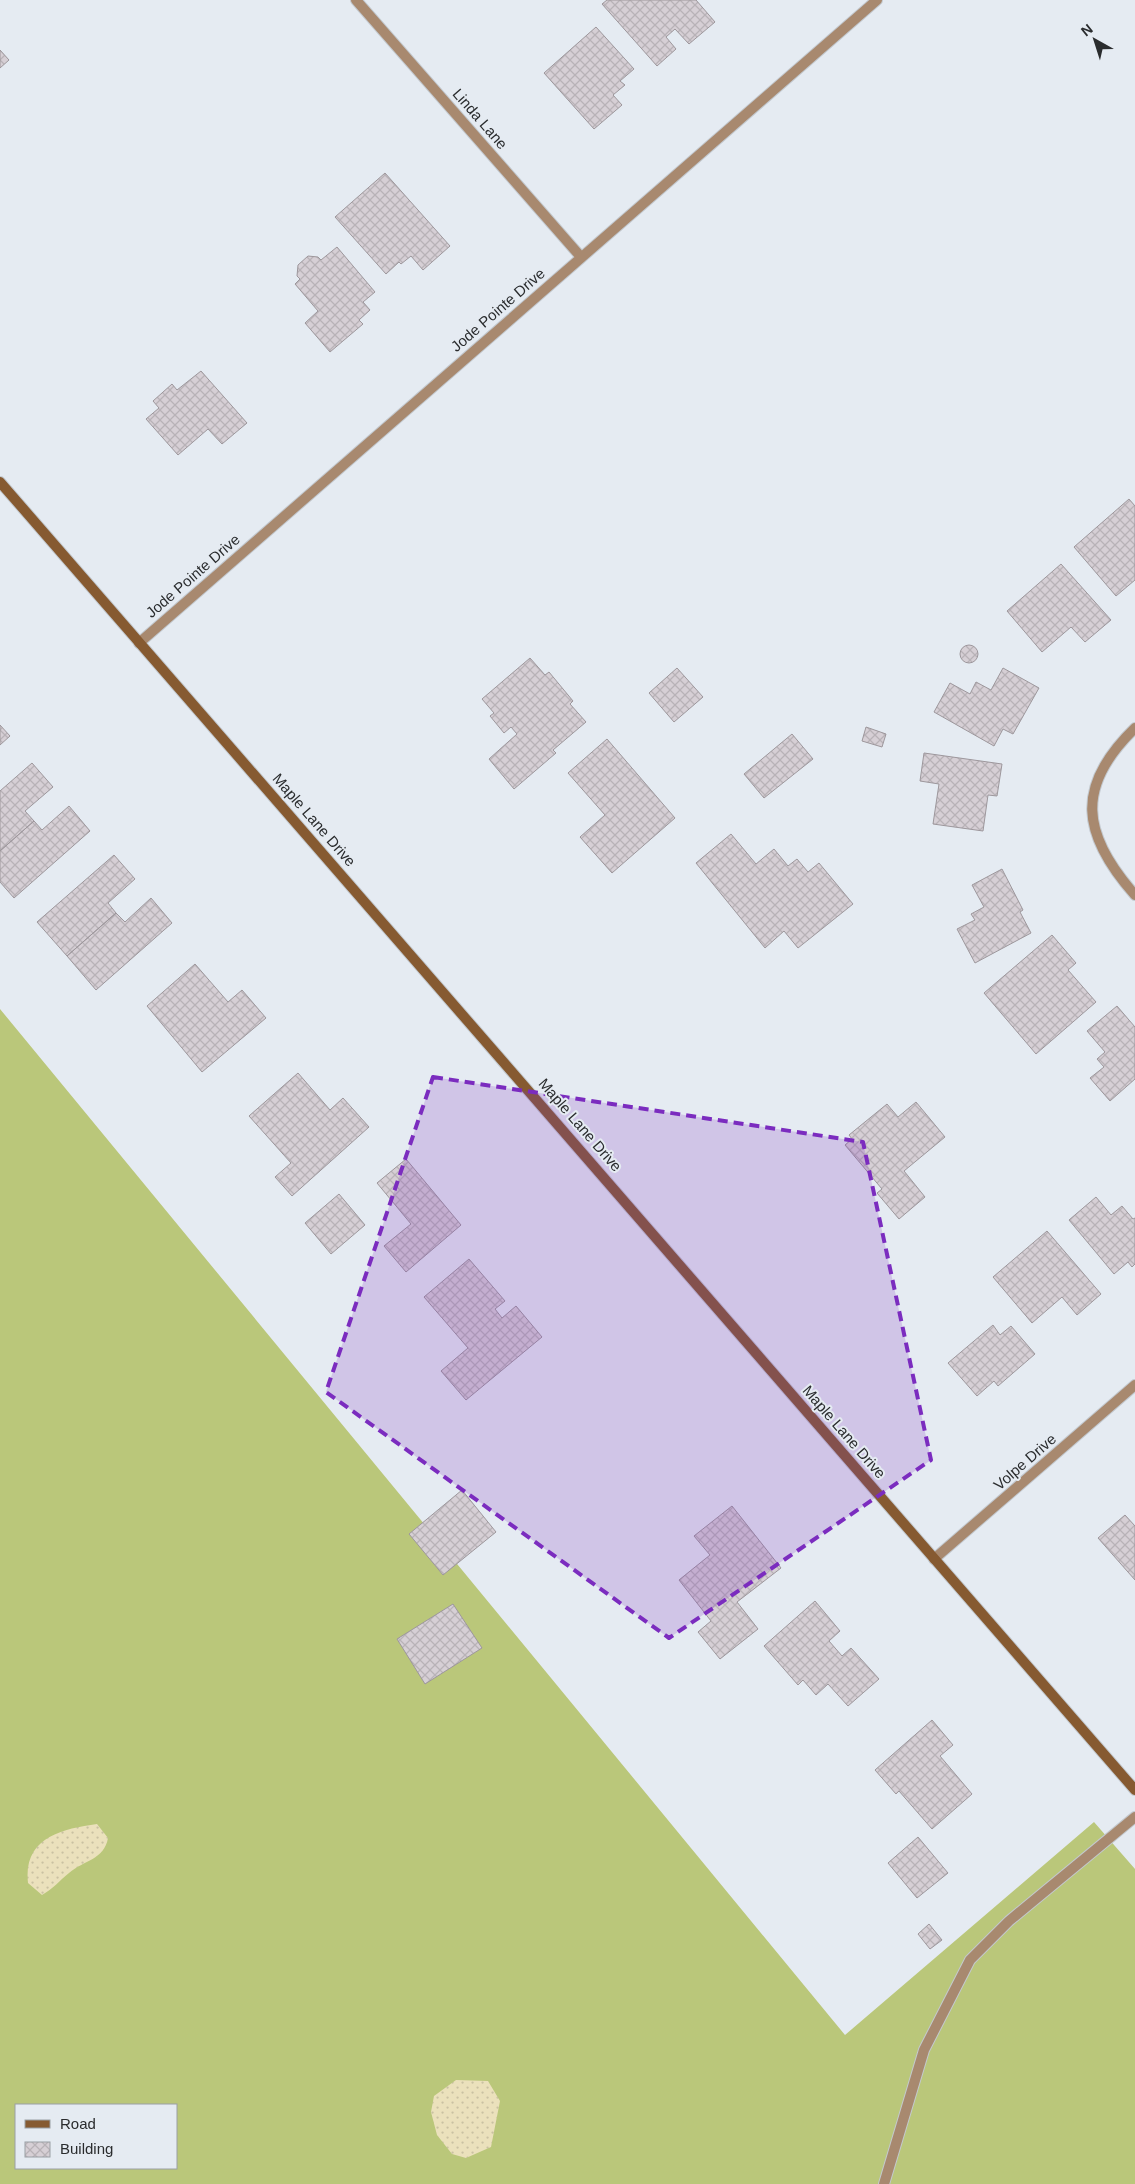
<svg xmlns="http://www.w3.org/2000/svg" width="1135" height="2184" viewBox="0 0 1135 2184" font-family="Helvetica,sans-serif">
<defs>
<pattern id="sand-dots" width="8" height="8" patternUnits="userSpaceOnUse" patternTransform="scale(1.25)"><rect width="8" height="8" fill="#ebe1bc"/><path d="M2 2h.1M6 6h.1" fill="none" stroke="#cac1a2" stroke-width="1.8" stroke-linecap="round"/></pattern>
<pattern id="building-cross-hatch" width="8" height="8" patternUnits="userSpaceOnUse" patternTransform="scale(1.25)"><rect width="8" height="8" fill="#d6cfd5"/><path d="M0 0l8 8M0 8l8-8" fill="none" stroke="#b8b2b7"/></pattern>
</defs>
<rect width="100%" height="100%" fill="#e5ebf2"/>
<path fill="#bac77a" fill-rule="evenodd" d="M0,1009L845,2035L1094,1822L1135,1869V2184H0ZM16,2105H176V2168H16Z"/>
<path fill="url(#sand-dots)" d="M97,1824L108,1838C104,1860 84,1860 69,1873C60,1880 53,1889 42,1895L28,1883C23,1838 61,1829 97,1824Z
M456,2080L488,2081L500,2101L491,2147L466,2158L452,2154L437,2135L431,2112L434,2096Z"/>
<path fill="url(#building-cross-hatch)" stroke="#9d979c" d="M607,0H696L715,22L689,44L675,29L666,37L676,49L657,66L602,4Z
M596,27L634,69L620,81L625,85L613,95L622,105L594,129L544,73Z
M0,50L9,60L0,68Z
M385,173L450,246L423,270L411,256L401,264L399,262L386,274L335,217Z
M337,247L375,292L363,302L370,310L359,320L363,324L330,352L305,323L318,311L295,284L300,279L297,276L298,265L308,256L318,257L321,260Z
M201,371L247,423L222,444L208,429L178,455L146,419L159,408L153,401L172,384L177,390Z
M1129,499L1135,506V580L1116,596L1074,547Z
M1061,564L1111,620L1085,642L1071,627L1042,652L1007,611Z
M960 654a9 9 0 1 1 18 0a9 9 0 1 1-18 0Z
M530,658L545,675L549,672L573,701L570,704L586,722L553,750L556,753L514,789L489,759L517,734L511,727L504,733L490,716L494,713L482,699Z
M677,668L703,697L674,722L649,693Z
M1003,668L1039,688L1013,734L1003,729L994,746L934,712L950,683L970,694L976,682L991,690Z
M0,725L10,736L0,745Z
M866,727L886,734L882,747L862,741Z
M792,734L813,759L764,798L744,774Z
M607,739L675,818L612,873L580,837L605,815L568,773Z
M924,753L1002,764L997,796L988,795L983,831L933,824L939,784L920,781Z
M32,763L53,787L25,811L34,821L0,851V791Z
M69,806L90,831L14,898L0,882V851L34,821L42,830Z
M731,834L756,864L774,849L788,866L797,859L808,872L819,863L853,904L798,948L784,931L765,948L696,863Z
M114,855L135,879L108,903L116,913L67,956L37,922Z
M1002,869L1023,910L1020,912L1031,933L975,963L957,929L975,920L971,914L984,907L972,885Z
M151,898L172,923L96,990L67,956L116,913L125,922Z
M1052,935L1076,963L1068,970L1096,1002L1036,1054L984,993Z
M195,964L228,1002L242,990L266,1018L202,1072L147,1006Z
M1117,1006L1135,1027V1079L1110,1101L1090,1078L1104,1067L1097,1059L1105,1052L1087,1031Z
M298,1073L330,1110L343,1098L369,1127L292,1196L275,1177L291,1163L249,1116Z
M916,1102L945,1137L904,1171L925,1197L899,1219L877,1193L882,1189L845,1145L852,1139L849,1135L887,1104L898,1117Z
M406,1159L461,1225L406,1272L384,1246L411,1224L377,1183Z
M339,1194L365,1225L331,1254L305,1223Z
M1096,1197L1111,1215L1122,1206L1133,1219L1135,1218V1264L1132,1267L1128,1262L1114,1274L1069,1220Z
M1047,1231L1101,1294L1077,1315L1062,1297L1032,1323L993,1277Z
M469,1259L505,1301L495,1309L502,1318L516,1306L542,1337L466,1400L441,1371L468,1348L424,1297Z
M993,1325L1000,1335L1011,1326L1035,1354L998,1386L994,1381L977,1396L948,1363Z
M462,1490L496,1532L443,1575L409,1534Z
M732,1506L781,1568L737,1602L758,1629L720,1659L698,1632L711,1621L679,1580L710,1555L694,1536Z
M1125,1515L1135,1526V1580L1098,1538Z
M815,1601L840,1631L829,1641L842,1656L851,1648L879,1679L848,1706L828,1684L816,1695L803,1680L798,1685L764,1646Z
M453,1604L482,1648L425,1684L397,1639Z
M932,1720L953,1745L940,1756L972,1794L932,1829L899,1791L896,1794L875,1770Z
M918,1837L948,1873L917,1898L888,1863Z
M929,1924L942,1940L930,1949L918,1934Z"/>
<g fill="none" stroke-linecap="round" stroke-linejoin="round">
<defs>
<path id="lane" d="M884,2184L924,2050L970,1960L1009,1921L1135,1817"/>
<path id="street" d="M356,0L581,257
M139,643L877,0
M1135,728C1075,786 1081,834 1135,895
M934,1559L1135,1385"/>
<path id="secondary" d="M0,482L1135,1790"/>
</defs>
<use href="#lane" stroke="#c3c9cf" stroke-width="12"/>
<use href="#street" stroke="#c3c9cf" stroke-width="12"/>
<use href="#secondary" stroke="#c3c9cf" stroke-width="12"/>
<use href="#lane" stroke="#a8896f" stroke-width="10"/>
<use href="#street" stroke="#a8896f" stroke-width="10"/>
<use href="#secondary" stroke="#865a31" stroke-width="10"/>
</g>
<path fill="#7b2cbf" fill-opacity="0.2" stroke="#7b2cbf" stroke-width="4" stroke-dasharray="10 6" stroke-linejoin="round" d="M433,1077L863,1142L931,1460L669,1638L326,1392Z"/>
<g text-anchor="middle" stroke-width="4" stroke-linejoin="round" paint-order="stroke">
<g font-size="15" fill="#2a2c2e" stroke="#e5ebf2">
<text transform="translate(480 119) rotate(49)" y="5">Linda Lane</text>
<text transform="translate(498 310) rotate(-41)" y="5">Jode Pointe Drive</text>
<text transform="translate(193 576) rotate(-41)" y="5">Jode Pointe Drive</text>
<text transform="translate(314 820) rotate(49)" y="5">Maple Lane Drive</text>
<text transform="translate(580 1125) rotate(49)" y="5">Maple Lane Drive</text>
<text transform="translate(844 1432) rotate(49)" y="5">Maple Lane Drive</text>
<text transform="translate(1025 1462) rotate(-41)" y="5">Volpe Drive</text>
</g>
</g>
<rect x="15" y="2104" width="162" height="65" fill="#e5ebf2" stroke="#9a9fa4"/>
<rect x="25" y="2120" width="25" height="8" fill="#865a31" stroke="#9a9fa4"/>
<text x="60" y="2129" font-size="15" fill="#2a2c2e">Road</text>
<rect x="25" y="2142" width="25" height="15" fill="url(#building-cross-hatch)" stroke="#9a9fa4"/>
<text x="60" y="2154" font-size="15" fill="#2a2c2e">Building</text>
<g transform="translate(1095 40) rotate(321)" stroke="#e5ebf2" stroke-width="4" paint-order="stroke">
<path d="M0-4L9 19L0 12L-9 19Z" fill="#2a2c2e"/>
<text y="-8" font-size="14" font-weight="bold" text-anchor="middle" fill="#2a2c2e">N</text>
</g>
</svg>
